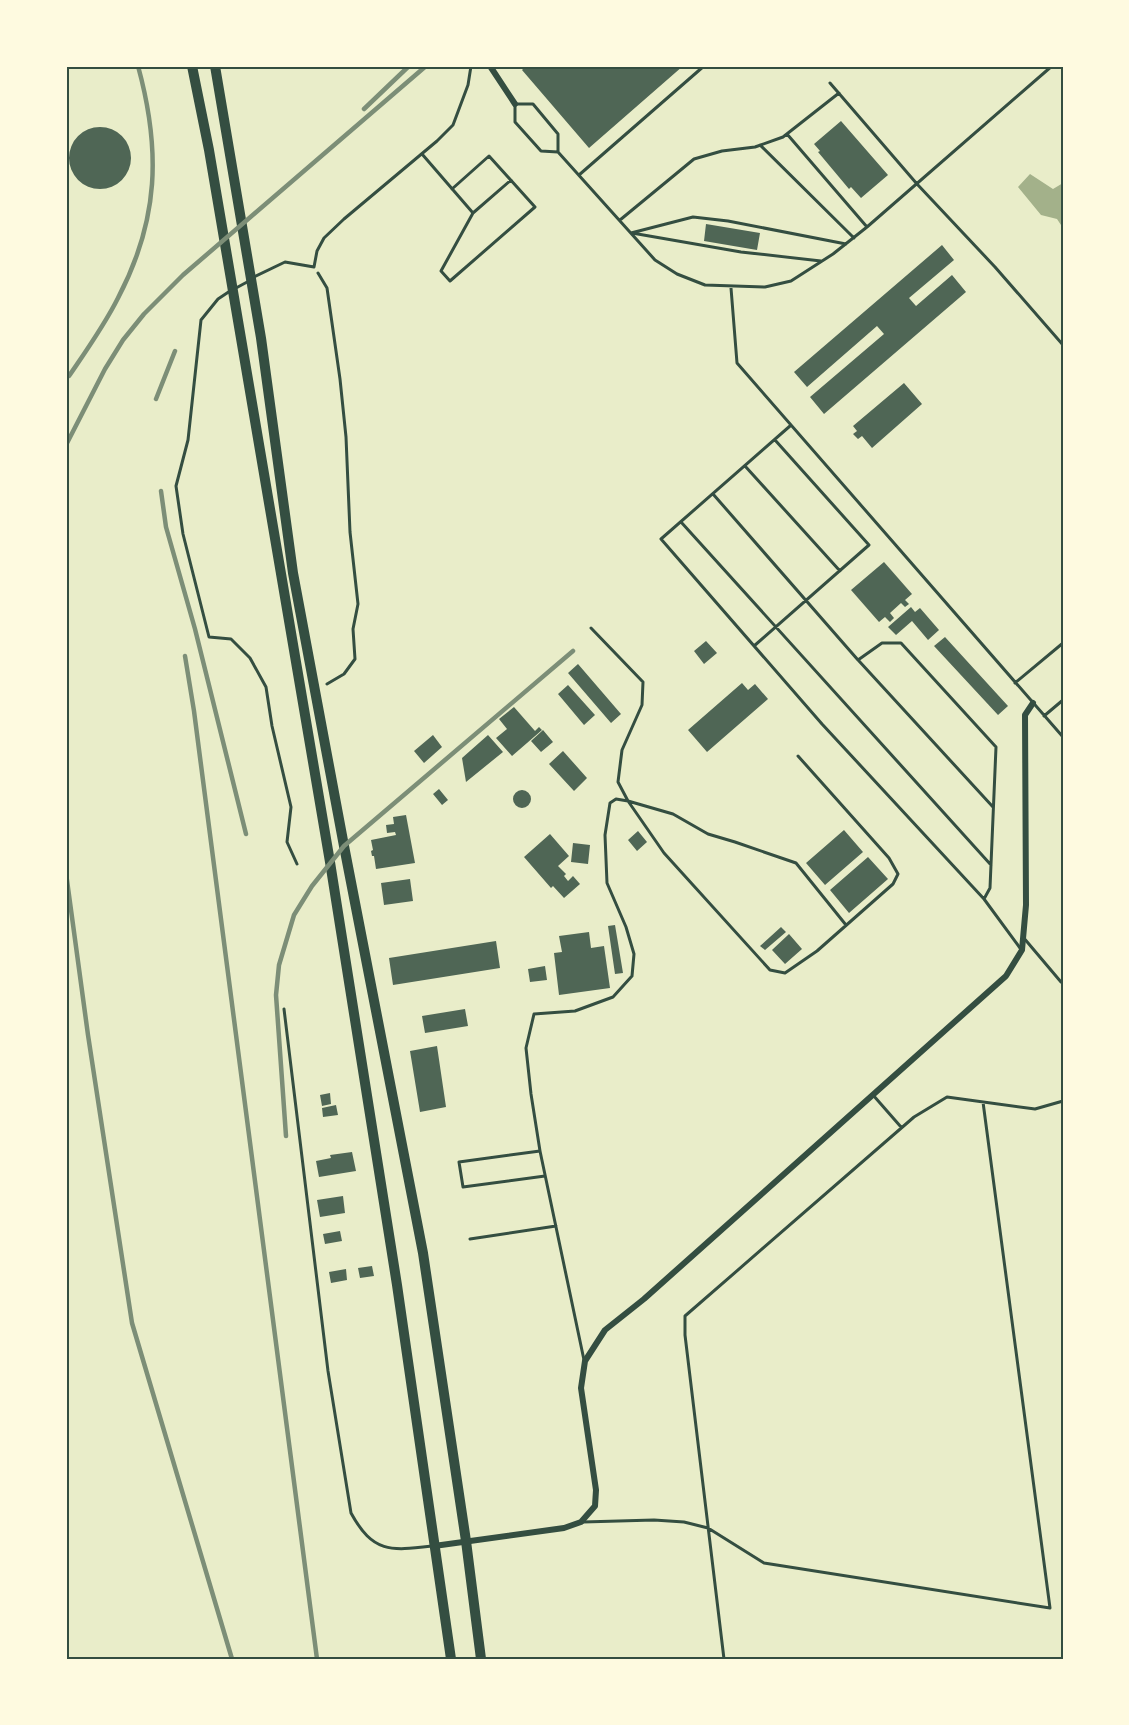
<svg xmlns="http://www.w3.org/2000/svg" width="1129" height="1725" viewBox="0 0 1129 1725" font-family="Montserrat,sans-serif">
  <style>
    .water { fill: #a3b18a }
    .building { fill: #4f6655 }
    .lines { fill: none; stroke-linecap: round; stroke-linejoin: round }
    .path { stroke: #344e41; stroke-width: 3 }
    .service { stroke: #344e41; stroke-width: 3 }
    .minor { stroke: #344e41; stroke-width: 6 }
    .primary { stroke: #344e41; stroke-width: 10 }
    .rail { stroke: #7c8e77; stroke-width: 4.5 }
    .neatline { fill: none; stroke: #344e41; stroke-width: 2 }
  </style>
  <rect width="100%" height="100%" fill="#e9edc9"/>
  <path class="water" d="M1030,174L1053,189L1063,183V228L1057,219L1041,215L1018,187Z"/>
  <path class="building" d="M526,66H683L589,148L522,70Z
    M841,121L888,175L861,198L851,187L849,189L818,152L820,151L814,144Z
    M69 158a31 31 0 1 1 62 0a31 31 0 1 1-62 0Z
    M706,224L760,233L757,250L704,241Z
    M942,245L954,260L909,298L916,306L952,275L966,292L824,414L810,397L884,334L877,326L807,387L794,372Z
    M904,383L922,404L872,448L862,436L858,439L853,434L857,431L853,426Z
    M884,562L912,594L905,600L909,604L905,607L901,603L890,613L894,618L890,622L885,617L879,622L851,590Z
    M911,607L915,612L920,608L939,630L928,640L912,621L896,635L888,627Z
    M945,637L1008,706L998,715L934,646Z
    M706,641L717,653L704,664L694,651Z
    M578,664L621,714L611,723L568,673Z
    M742,683L748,690L755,684L768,699L707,752L688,730Z
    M568,685L595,715L584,725L558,694Z
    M514,707L535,731L539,727L542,730L512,756L496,738L507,729L499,719Z
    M543,730L553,742L541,752L531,741Z
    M433,735L442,747L424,763L414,751Z
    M488,735L503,752L466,782L462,758Z
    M563,751L587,778L574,791L549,764Z
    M439,789L448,800L442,805L433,794Z
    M513 799a9 9 0 1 1 18 0a9 9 0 1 1-18 0Z
    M406,815L415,863L376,869L374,856H372L371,851L373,850L371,840L396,835L395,832L387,833L386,825L394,824L393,817Z
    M844,830L863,852L825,885L806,863Z
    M638,831L647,842L637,851L628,840Z
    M550,834L569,856L558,866L566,874L564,876L568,881L573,876L580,884L564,898L553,886L551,888L524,857Z
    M573,843L590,845L588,864L571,862Z
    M868,857L888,879L849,913L830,890Z
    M410,879L413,901L384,905L381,883Z
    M615,925L623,973L615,974L608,926Z
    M781,927L786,932L765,950L760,946Z
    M589,932L591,948L604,946L610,988L559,995L554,953L562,952L559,936Z
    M789,934L802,949L785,964L772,950Z
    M496,941L500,968L393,985L389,958Z
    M545,966L547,980L530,982L528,969Z
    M465,1009L468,1026L425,1033L422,1016Z
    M437,1046L446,1107L420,1112L410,1051Z
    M330,1093L331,1104L322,1106L320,1095Z
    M336,1105L338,1115L323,1117L322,1108Z
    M352,1152L356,1171L319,1177L316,1161L331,1158L330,1155Z
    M343,1196L345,1213L320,1217L317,1200Z
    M340,1231L342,1241L325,1244L323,1234Z
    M372,1266L374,1276L360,1278L358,1268Z
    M346,1269L347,1280L331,1283L329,1272Z"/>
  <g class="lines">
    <path class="path" d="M318,273L327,288L340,379L346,437L350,532L358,604L353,629L355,659L344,674L327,684"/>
    <path class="service" d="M830,83L917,184L995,267L1063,345
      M787,134L867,227
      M760,145L854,238
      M558,152L541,151L515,122V104H533L558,134V152L655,260L677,274L705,285L765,287L791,281L833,254L867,227L1052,66
      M422,154L473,213L441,271L450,281L535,207L489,156L452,189
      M579,175L704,66
      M473,213L511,180
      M620,220L694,159L722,151L755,147L783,137L839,93
      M631,233L693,217L728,221L846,244
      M632,233L741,252L821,261
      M254,277L285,262L314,267L317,251L324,238L344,219L437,141L453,125L468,85L471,66
      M236,288L249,281
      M731,288L737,363L1063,737
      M230,291L218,299L201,320L188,440L176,486L183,534L209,637L231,639L250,658L266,687L272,726L291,807L287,842L297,864
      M745,466L840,571
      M713,494L858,660L882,643H901L996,747L990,888L984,899L822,724L661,539L790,426
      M681,522L991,865
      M591,628L643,682L642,705L622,750L618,782L628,801L673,814L708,834L735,842L796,863L846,925
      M754,646L869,545L775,440
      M859,661L993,807
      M1015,683L1063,643
      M1044,716L1063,700
      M984,899L1020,948
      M1023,937L1061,982L1063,980
      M284,1009L328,1371L351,1513C373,1553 390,1551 432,1546
      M873,1095L901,1127
      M540,1151L531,1094L526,1048L534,1014L575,1011L613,997L632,976L634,954L626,927L607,883L605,835L610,803L616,799L628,801L664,853L770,970L785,973L817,951L893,884L898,874L889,858L798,756
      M545,1176L463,1187L459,1162L540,1151C555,1220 569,1290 584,1360
      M470,1239L556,1226
      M583,1522L654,1520L684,1522L708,1528L764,1563L1050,1608L983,1102
      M724,1659L685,1335V1316L914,1117L947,1097L1035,1109L1063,1101"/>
    <path class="minor" d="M490,66L515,104
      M434,1546L564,1528L581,1522L595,1506L596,1490L581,1388L585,1361L605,1330L644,1299L1006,976L1022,950L1026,905L1025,715L1033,703"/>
    <path class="primary" d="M192,66L209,150L330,862L397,1285L451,1659
      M215,66L261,338L293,573L344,846L423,1253L466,1541L481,1659"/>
    <path class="rail" d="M364,109L409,66
      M69,376C86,351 104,326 118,298C159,220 161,150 138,66
      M156,399L175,351
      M66,445L105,369L123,340L144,314L183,275L426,66
      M161,491L166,527L195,629L246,834
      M185,656L194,711L317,1659
      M66,873L88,1035L132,1323L232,1659
      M286,1136L276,995L279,965L294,915L312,886L344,846L573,651"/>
  </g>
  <rect width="1129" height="1725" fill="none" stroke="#fefae0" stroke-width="135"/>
  <rect x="68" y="68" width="994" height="1590" class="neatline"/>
</svg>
